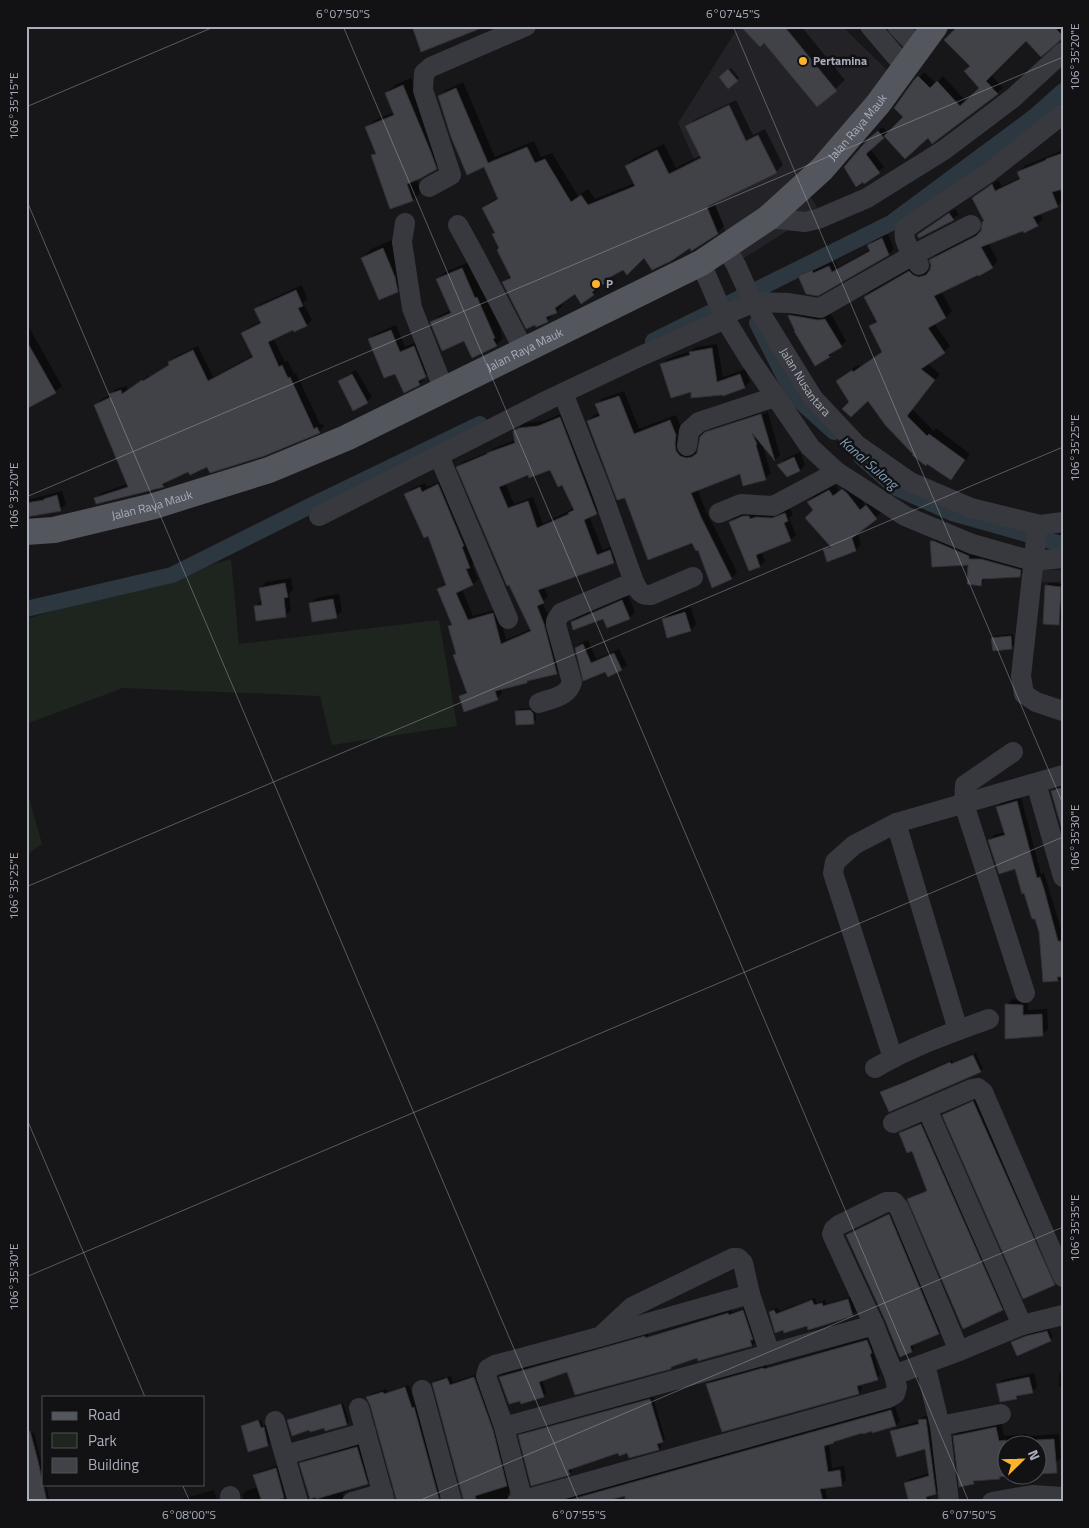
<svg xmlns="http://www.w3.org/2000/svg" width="1089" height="1528" viewBox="0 0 1089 1528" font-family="'Titillium Web',sans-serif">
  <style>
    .built { fill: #232327 }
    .green { fill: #1d251e }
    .shadow { fill: #0007; fill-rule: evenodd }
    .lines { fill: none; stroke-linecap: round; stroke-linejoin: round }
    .canal { stroke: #2c373f; stroke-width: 16 }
    .building { fill: #414247; stroke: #313136; fill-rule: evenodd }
    .minor { stroke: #38393f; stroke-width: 20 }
    .major { stroke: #54565e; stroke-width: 26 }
    .ticks { fill: none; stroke: #a9aeba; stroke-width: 1; stroke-opacity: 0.45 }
    .poi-dot { fill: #fdb32c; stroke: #121215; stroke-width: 2 }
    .labels { text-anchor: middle; stroke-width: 5; stroke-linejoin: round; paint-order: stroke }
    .poi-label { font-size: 12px; font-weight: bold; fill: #a9aeba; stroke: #121215; text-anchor: start }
    .street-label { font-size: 12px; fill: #a9aeba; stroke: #121215 }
    .water-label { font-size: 14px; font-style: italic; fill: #7e9db7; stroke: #121215 }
    .neatline { fill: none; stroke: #a9aeba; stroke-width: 2 }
    .ticks-label { font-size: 12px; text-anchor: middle; fill: #a9aeba }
  </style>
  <rect width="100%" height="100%" fill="#17171a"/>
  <path class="built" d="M739,26H842L887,70L917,26H941L809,194L819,211L739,261L678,123Z
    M1042,570H1063V582H1042Z"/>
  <path class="green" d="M231,559L239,644L439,620L457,726L332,745L320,696L123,688L26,724V619Z
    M26,787L42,844L26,855Z"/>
  <path class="shadow" d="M750,26H801L845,80L817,105Z
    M960,26H1063V36L1026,39L991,75L1003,88L937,139L928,137L885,135L870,149L884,167L865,182L845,167L874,134L883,127L888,133L905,117L895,108L924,72L936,83L943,76L966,101L980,88Z
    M731,68L739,78L728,87L723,75Z
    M411,78L438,141L444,160L436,168L416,179L421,192L413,200L391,208L373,156L377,152L367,128L375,120L394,112L386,93L395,85Z
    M463,82L495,157L534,141L541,157L552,153L578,196L588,189L595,199L635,183L626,166L633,159L664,144L676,168L701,155L687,127L694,120L736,100L753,135L765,129L783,165L776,172L714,202L724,226L717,233L690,247L644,256L611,275L599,286L600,288L593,294L575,293L562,302L563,305L547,321L504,283L511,275L500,248L493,234L496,232L483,208L490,202L499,197L485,165L439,96L446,90Z
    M1063,150V187L1059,189L1063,200L1057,206L1040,213L1043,219L1037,225L988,243L998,261L992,267L941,291L952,311L946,317L934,323L950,346L944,352L927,363L940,374L912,409L934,431L936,428L970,454L957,473L951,479L868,399L850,402L837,381L843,375L858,365L860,367L883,351L870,326L876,320L865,297L871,291L915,266L926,271L931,270L932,265L931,260L937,254L983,231L985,221L974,198L980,192L998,180L1002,186L1021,177L1019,172L1025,166Z
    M955,209L959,214L953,219L919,235L925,229Z
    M888,234L894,249L889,254L818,294L800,276L805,271L817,266L818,268L835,261L837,268L871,249L869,245L874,240Z
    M392,240L404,267L406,282L397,291L362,258L371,249Z
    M469,262L482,292L484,291L501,330L500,331L503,338L496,345L464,339L432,323L439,316L451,310L438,279L445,272Z
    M302,285L307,299L303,303L312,320L306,325L295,331L293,328L273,338L285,362L288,361L294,374L296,373L320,424L322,423L324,426L319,432L189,470L168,481L163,486L96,498L101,493L128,484L95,405L101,400L110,395L116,389L126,386L128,390L148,376L149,377L170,364L169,362L175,357L198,346L213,377L254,355L243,333L248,328L261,321L256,309L261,304Z
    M794,311L824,315L831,314L846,341L829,356L789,316Z
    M26,322L62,386L55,392L26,408Z
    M396,325L405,347L419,341L431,371L423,377L424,379L419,384L396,372L369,339L375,334Z
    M717,344L723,377L745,369L750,382L744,387L692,390L661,365L667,359L691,351L696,347Z
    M356,370L372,397L367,402L354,409L340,382L344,377Z
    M624,391L639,429L676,415L692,453L698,452L705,434L767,413V411L709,430L712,427L767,409L780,455L775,460L762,444L771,473L765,478L740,473L697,489L706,511L737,572L732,578L713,586L699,548L693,541L626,496L588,421L594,415L600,413L597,405L602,399Z
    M565,412L602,508L596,513L589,516L603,550L615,545L619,556L614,562L544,587L548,596L542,602L549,618L562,667L557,673L529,679L527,682L501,688L502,693L497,698L460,696L467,690L454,655L457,653L449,626L453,623L438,589L447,582L428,534L406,494L411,489L425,483L427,487L443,480L475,562L472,565L478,579L473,584L462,589L473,616L498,609L506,640L531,629L458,467L463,462L491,451L494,448L515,440V431L520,426L525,423L544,421ZM550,468L562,483L574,508L543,524L533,497L514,504L505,483L528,474Z
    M800,452L805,465L800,470L779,465L785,459Z
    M835,485L839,491L848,485L852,487L865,505L872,500L882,512L857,532L861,544L856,550L828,560L824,550L830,544L815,510L808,502L814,496Z
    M62,491L66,504L60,509L26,516V494L27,500Z
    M790,509L793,515L789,518L796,535L790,540L761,551L765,561L760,566L730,522L735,517L749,511L779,513Z
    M937,537L1025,565L1024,571L1019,576L986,578L981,584L970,564L932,542Z
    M291,578L293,590L289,594L291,610L285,615L256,606L261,601L260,588L266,582Z
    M1049,583L1063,584L1061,621L1059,624L1046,586Z
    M339,594L342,611L336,616L310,604L316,598Z
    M628,595L635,612L629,618H604L572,622L578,616Z
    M691,607L696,624L691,630L663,620L669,614Z
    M1013,634L1014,645L1011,648L993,639L995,636Z
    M588,640L596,659L619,649L627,665L622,669L606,670L584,679L576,648L581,643Z
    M532,708L535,710L536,720L533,722L516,711L519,709Z
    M1063,785V829L1052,791L1057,786Z
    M1021,797L1041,874L1044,873L1061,929H1063V979L1044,981L1040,932L1016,867L989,840L994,835L1005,832L997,807L1002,802Z
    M1012,999L1028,1000V1010L1047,1009L1048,1029L1043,1034L1007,1005Z
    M976,1053L983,1069L980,1071L882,1092L884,1090L952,1060L953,1062Z
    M976,1100L1056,1281L1054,1284L944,1115L947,1112Z
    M923,1122L1005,1306L1002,1309L909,1199L911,1197L928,1190L912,1150L901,1134L903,1131Z
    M891,1212L941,1330L938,1333L912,1344L914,1348L912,1351L886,1320L847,1235L850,1233Z
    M851,1297L856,1311L852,1315L808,1324L770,1312L773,1309L778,1308L779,1311L815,1298L817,1303L825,1300L826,1304Z
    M746,1308L755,1336L753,1337L755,1342L752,1345L698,1357L673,1365L671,1367L568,1371L542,1379L546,1393L543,1396L500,1377L503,1374L648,1334V1336L731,1310L732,1312Z
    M1049,1329L1053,1337L1050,1340L1013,1343L1015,1340L1029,1334Z
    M870,1337L875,1349L873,1351L880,1375L877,1378L860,1385L862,1389L859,1393L708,1384L711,1381L766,1365L767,1367Z
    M1063,1352V1387H1059V1374L1061,1372L1062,1353Z
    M1034,1373L1037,1387L1032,1392L1020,1394L1016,1398L997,1385L1002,1380Z
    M478,1374L495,1427L511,1489L508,1494L509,1502H465L433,1384L436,1380L451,1376L453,1382Z
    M409,1385L415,1406L418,1405L442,1495L438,1498L368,1397L371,1394L386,1389L387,1392Z
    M653,1397L665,1439L660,1442L661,1446L659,1449L629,1457L628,1451H619L571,1468L572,1471L569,1474L520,1436L522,1433Z
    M26,1403L29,1412L26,1415Z
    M343,1403L349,1421L347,1424L325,1426L288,1420L291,1418Z
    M895,1406L900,1421L896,1425L863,1431L829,1443L832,1468L844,1466L846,1480L842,1485L825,1487L828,1502H807L664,1485L618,1498L619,1502H553Z
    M930,1415L940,1489L935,1493L930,1495L931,1498L927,1502H910L905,1483L910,1479L930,1473L926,1448L892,1432L896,1428L919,1421L924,1416Z
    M261,1420L263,1426L267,1425L270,1442L268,1445L249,1451L242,1426Z
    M1001,1422L1004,1436L1027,1434V1436L1059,1434L1061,1458L1055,1463L1036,1446H1006V1475H1002L999,1478L976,1480L973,1483L954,1436L960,1431Z
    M34,1432L44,1473V1484H46L50,1502H29L26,1435Z
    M360,1444L370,1480L367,1483L345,1492L343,1494V1502H324L322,1496L310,1498L301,1464L304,1461Z
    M279,1465L289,1502H243V1494L246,1491L258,1487L255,1475L258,1472Z
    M214,1490L217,1500L222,1499L223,1502H172Z"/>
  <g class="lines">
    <path class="canal" d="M757,323L794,396L834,432
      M653,341L891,223L1035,116L1063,91
      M861,457L896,488L952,513L1058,543H1063
      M26,609L172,575L304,509L480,424"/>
  </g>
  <path class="building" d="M412,26H484V27L421,52Z
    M740,26H784L837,91L817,107L764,43L760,47Z
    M958,26H1053L1063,36V38L1041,57L1026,41L986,81L998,94L937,140L932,144L928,138L905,159L884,136L903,117L894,108L914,80L918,76L930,88L937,81L960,106L979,88L964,71L970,66L944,40Z
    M728,69L738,81L728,89L719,77Z
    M403,85L430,150L437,169L421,178L407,184L413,201L390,209L371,155L376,154L365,127L394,115L385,93Z
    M456,88L488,163L527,147L535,163L545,159L571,202L581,195L588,205L635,186L625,166L657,150L669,174L701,158L685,126L729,105L746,141L758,135L777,173L707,207L718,234L699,246L691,251L690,248L671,261L652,270L644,258L627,275L623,270L603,281L605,283L592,292L594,295L581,304L575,294L555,308L557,313L546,317L548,322L536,327L535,325L526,329L502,282L511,278L497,250L499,248L492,234L495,233L482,208L498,199L484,167L467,175L451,137L438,96Z
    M878,131L884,138L866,154L880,173L864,184L863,182L856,187L844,167L868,139Z
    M1063,153V189L1052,192L1058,207L1033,217L1038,226L1024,233L1023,231L981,247L993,268L979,276L978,275L934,296L946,318L928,328L945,353L921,369L935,380L907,416L927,436L929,434L965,460L951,480L927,464L926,466L912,455L913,454L886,426L868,401L851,417L842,409L849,402L836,381L852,370L853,372L882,352L869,326L877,322L864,297L909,271L913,275L919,277L926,275L930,270L931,265L929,260L976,236L981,231L982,222L984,221L972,198L992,184L995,191L1020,179L1017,172L1046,160V159Z
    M949,213L954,220L919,238L917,235Z
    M882,238L889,255L818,296L806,294L798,276L812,270L813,273L829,266L832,272L870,251L867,245Z
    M383,248L395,277L398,292L379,300L361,258Z
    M462,268L475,298L477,297L495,338L493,339L497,346L472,358L464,341L442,351L430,322L451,313L436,279Z
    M296,290L303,306L298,308L307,326L294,332L293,330L268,342L279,367L282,365L288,378L290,377L314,429L317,427L320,433L264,456L210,473L207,467L190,475L188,472L162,484L164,487L96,504L94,498L128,487L94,405L111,397L109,394L121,390L122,394L142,380L143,381L169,365L168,362L193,350L208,381L253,357L241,333L261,323L254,309Z
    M789,315L818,320L825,319L842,347L828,355L830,357L815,366L794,331H795L788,316Z
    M391,330L400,352L414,346L426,377L418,381L420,385L404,393L395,374L384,378L368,339Z
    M26,340L56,393L26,409Z
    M712,348L717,382L740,374L745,388L723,396L722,395L691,398V392L671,398L660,364L690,355L689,352Z
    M352,374L368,403L353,411L338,381Z
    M619,396L634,434L670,420L676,435L675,444L676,451L680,456L686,458L692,457L697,453L700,437L705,432L761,414L775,461L752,433L757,444L756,445L766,480L743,486L740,474L691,493L701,517L732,579L712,588L698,550L696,551L692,543L648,560L625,498L617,500L587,421L600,416L595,404Z
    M560,417L597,514L584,520L597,555L610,550L614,563L538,590L544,603L537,606L544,624L557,674L527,681V683L495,691L498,700L464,712L459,696L467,693L453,655L456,654L448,626L452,625L437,589L446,585L428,536L424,538L404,494L420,487L422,492L438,484L464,546L462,547L470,568L466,569L473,585L456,593L468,620L493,613L501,644L531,631L509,585L507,586L456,467L487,454V453L515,443L513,431L519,428L538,426ZM550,470L558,487L562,485L574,510L568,513L569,514L537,528L528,501L508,508L499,487L528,475L529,478Z
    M794,457L800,471L787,477L777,465Z
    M842,489L847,493L860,510L866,505L877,519L852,538L856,551L827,562L823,549L831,547L805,518L813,510L807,502L829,490L833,496Z
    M57,495L61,511L26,517V503L44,500V499Z
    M785,513L788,521L784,523L791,541L756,555L760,567L749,571L729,522L743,516H749L750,519L756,517L772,518Z
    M930,541H934L969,556V559H981L1021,570L1020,577L982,579L981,586L967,584L968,565L932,567Z
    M285,583L288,597L284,598L286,617L256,621L254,606L262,605L259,588Z
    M1045,585L1061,587L1059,625L1043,624Z
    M333,599L337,618L312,622L309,603Z
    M622,600L630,619L607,628L603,619L573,630L571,622Z
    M685,612L691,631L667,638L662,619Z
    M1011,636L1012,649L993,651L991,638Z
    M583,644L591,663L614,653L622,670L608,677L605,672L583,681L575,648Z
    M530,710L533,713L534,724L516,725L515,711Z
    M1063,787V833L1051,791Z
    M1017,801L1037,878L1040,877L1044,889L1058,941H1063V977H1057L1058,981L1043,982L1039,932L1035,919H1032L1024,893L1022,894L1015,869L999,874L988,840L1005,835L996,807Z
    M1005,1004L1023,1005V1015L1042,1014L1043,1036L1005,1039Z
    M973,1055L981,1072L889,1112L880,1092L905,1082L950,1062L951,1064Z
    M973,1101L1055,1285L1023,1299L942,1115Z
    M921,1124L1003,1310L963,1329L907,1199L927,1191L912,1151L907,1153L899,1133Z
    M889,1214L939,1334L910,1346L912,1352L900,1357L885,1320L846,1235Z
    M848,1299L853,1316L808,1330L807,1326L784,1333L783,1330L775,1333L769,1312L774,1310L776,1314L812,1300L814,1305L822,1303L823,1306Z
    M743,1310L753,1340H750L752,1346L698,1361L697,1358L671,1367V1369L575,1395L567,1372L539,1382L544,1397L521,1404L520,1401L509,1404L499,1377L645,1336V1338L728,1313L729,1315Z
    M1047,1331L1051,1341L1017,1356L1011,1342L1026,1336Z
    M867,1340L872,1353L870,1354L878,1380L857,1386L859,1394L722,1432L706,1384L763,1368L764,1369Z
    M474,1377L493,1430L507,1486L475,1496L476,1499L464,1502L432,1383L447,1378L450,1385Z
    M1029,1377L1033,1393L1016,1396L1017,1399L1000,1402L996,1384Z
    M405,1387L412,1408L414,1407L439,1499L431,1502H397L370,1405L366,1397L383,1392L384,1394Z
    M650,1399L663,1442L657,1444L659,1450L629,1458L627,1453L619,1456L618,1453L568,1470L570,1475L531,1486L518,1435Z
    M341,1404L347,1425L325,1431L324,1428L310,1432L309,1430L292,1436L287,1420Z
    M891,1410L896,1426L872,1433V1431L863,1434L862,1433L833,1442L834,1443L824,1446L828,1472L840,1470L842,1486L820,1489L823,1502H625V1496L602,1502H562Z
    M926,1419L936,1494L926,1497L927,1502H909L904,1483L929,1476L925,1449L897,1457L890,1431L919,1424L918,1420Z
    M258,1420L261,1428L264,1427L268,1446L248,1452L241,1426Z
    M996,1427L999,1441L1006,1440V1476L999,1477L1000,1479L973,1481L974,1484L959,1487L953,1436Z
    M30,1431L38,1461L47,1502H26V1432Z
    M1054,1439L1057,1473L1036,1474V1440Z
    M357,1447L368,1484L316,1499V1497L310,1499L299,1463Z
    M276,1468L284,1498L272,1502H262L253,1475Z"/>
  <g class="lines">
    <g class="minor">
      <path d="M870,26L905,67"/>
      <path d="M897,26L919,49"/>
      <path d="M429,187L451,175L423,90L424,73L431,67L526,26"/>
      <path d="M768,218L805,222L818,219L867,198L944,150L1013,98L1063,52"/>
      <path d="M405,223L402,242L412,308L444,390"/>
      <path d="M458,225L475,256L524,350"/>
      <path id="s1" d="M726,248L736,265L750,296L813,398L857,445L910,482L971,508L1040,525"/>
      <path d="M701,263L725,319L749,358L810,447L837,472L905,516L972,544L1033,561L1063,558"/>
      <path d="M919,265C913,255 900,239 906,228L988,173L1063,114"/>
      <path d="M687,446L689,431L699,422L775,397"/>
      <path d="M439,456L508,619"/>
      <path d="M719,513L741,504L773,506L837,472"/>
      <path d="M319,516L548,400L641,356L725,319L731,312L755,302L789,303L820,308L913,255L971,225"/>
      <path d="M1063,522L1040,525L1037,531L1021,676L1024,694L1036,702L1063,711"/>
      <path d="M634,582C638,590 641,596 651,595L693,577"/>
      <path d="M539,703C552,698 568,697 572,682L556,625V621L561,613L634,582L601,490L563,393"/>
      <path d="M1013,752L965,785L964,804L1025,993"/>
      <path d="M1036,783L1063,877"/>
      <path d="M896,823L958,1030"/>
      <path d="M893,1058L833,873L835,862L854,845L896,823L1063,775"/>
      <path d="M875,1068C911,1047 950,1033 989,1019"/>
      <path d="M927,1109L1022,1325"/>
      <path d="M893,1123L972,1089L978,1088L983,1092L1063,1277"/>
      <path d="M603,1334L632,1307L733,1258H738L743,1263L750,1294L770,1354"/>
      <path d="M925,1364L940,1426L949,1502"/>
      <path d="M894,1375L959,1351L1022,1325L1063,1315"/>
      <path d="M422,1390L452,1502"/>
      <path d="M359,1408L385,1502"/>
      <path d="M275,1421L298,1502"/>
      <path d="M940,1426L1001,1414"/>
      <path d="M504,1427L874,1325"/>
      <path d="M285,1455L366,1432"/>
      <path d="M230,1496L231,1502"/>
      <path d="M352,1502L383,1493"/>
      <path d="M517,1502L888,1398L895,1394L897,1387L894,1375L874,1325L832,1234L834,1229L839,1225L886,1202H894L899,1208L959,1351"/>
      <path d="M523,1502L504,1427L486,1376L488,1369L495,1365L599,1337L750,1294"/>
      <path d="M992,1502L1032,1495L1063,1497"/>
    </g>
    <path class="major" id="s2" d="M26,532L54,530L154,506L269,470L346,438L701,263L768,218L822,169L878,104L935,26"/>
  </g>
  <path class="ticks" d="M343,26L969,1502M733,26L1063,804M26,107L216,26M26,199L579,1502M26,497L1063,57M26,887L1063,447M26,1117L145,1397M26,1277L1063,837M182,1484L190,1502M416,1502L1063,1227"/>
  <g class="poi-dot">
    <circle cx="803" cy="61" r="5"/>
    <circle cx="596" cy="284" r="5"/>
  </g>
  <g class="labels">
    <g class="poi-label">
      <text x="813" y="65">Pertamina</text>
      <text x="606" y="288">P</text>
    </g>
    <g class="street-label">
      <text dy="4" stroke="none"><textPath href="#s2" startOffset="939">Jalan Raya Mauk</textPath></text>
      <text dy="4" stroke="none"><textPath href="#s2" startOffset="534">Jalan Raya Mauk</textPath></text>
      <text dy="4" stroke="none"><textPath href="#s1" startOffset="156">Jalan Nusantara</textPath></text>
      <text dy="4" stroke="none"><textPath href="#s2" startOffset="129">Jalan Raya Mauk</textPath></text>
    </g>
    <g class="water-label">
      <text transform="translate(869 463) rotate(41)" y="5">Kanal Sulang</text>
    </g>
  </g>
  <rect width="1089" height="1528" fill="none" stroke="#121215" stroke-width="55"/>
  <rect x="42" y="1396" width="162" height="90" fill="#121215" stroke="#4e5057"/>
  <rect x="52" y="1412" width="25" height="8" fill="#54565e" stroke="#4e5057"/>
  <text x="88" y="1420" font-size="15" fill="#a9aeba">Road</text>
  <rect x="52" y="1433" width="25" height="15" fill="#1d251e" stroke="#4e5057"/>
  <text x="88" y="1446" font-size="15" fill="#a9aeba">Park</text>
  <rect x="52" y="1458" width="25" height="15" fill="#414247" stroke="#4e5057"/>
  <text x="88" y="1470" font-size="15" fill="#a9aeba">Building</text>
  <g transform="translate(1022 1460) rotate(67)"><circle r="24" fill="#121215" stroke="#4e5057"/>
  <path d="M0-4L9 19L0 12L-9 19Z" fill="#fdb32c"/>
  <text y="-8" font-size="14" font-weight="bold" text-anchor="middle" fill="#a9aeba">N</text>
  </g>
  <rect x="28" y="28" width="1034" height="1472" class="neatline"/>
  <g class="ticks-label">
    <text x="343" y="18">6°07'50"S</text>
    <text x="733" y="18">6°07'45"S</text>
    <text transform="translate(1075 57) rotate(-90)" y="4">106°35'20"E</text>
    <text transform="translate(14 106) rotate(-90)" y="4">106°35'15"E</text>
    <text transform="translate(1075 448) rotate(-90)" y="4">106°35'25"E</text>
    <text transform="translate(14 496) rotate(-90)" y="4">106°35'20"E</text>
    <text transform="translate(1075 838) rotate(-90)" y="4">106°35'30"E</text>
    <text transform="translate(14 886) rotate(-90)" y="4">106°35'25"E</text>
    <text transform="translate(1075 1228) rotate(-90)" y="4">106°35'35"E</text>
    <text transform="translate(14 1277) rotate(-90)" y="4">106°35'30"E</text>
    <text x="189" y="1519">6°08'00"S</text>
    <text x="579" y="1519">6°07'55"S</text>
    <text x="969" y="1519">6°07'50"S</text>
  </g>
</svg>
